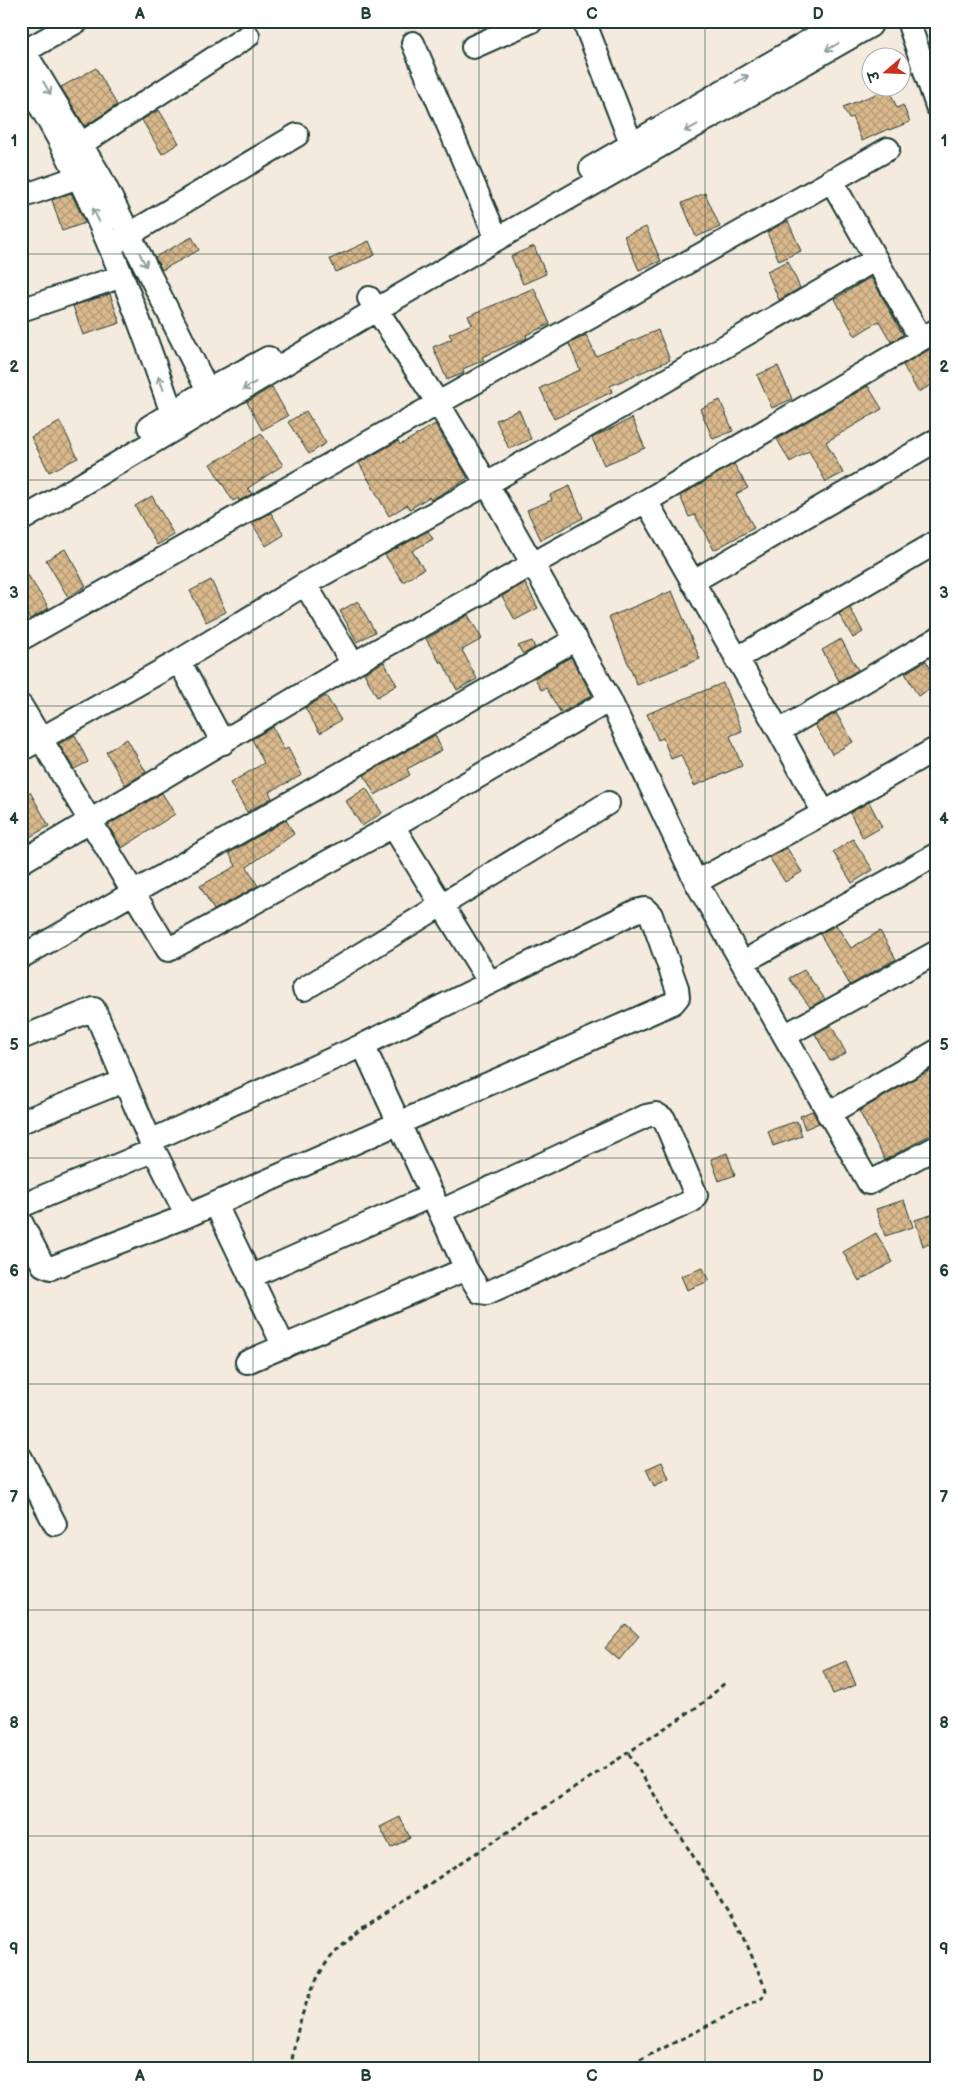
<svg xmlns="http://www.w3.org/2000/svg" width="958" height="2089" viewBox="0 0 958 2089" font-family="'Balsamiq Sans','Playpen Sans Deva',sans-serif">
  <style>
    .building { fill: url(#building-cross-hatch); stroke: #1f3d34 }
    .lines { fill: none; stroke-linecap: round; stroke-linejoin: round }
    .minor-casing { stroke: #1f3d34; stroke-width: 26 }
    .path { stroke: #1f3d34; stroke-width: 3; stroke-dasharray: 5 4; stroke-linecap: butt }
    .minor { stroke: #fff; stroke-width: 22 }
    .oneway { stroke: #8f9e9a }
    .grid { fill: none; stroke: #1f3d34; stroke-width: 1; stroke-opacity: 0.55 }
    .neatline { fill: none; stroke: #1f3d34; stroke-width: 2 }
    .grid-label { font-size: 16px; text-anchor: middle; font-weight: bold; fill: #1f3d34 }
  </style>
  <defs>
    <pattern id="building-cross-hatch" width="8" height="8" patternUnits="userSpaceOnUse" patternTransform="scale(1.25)"><rect width="8" height="8" fill="#dbb98d"/><path d="M0 0l8 8M0 8l8-8" fill="none" stroke="#b19874"/></pattern>
  </defs>
  <rect width="100%" height="100%" fill="#f4eadd"/>
  <filter id="ink" filterUnits="userSpaceOnUse"><feTurbulence type="fractalNoise" baseFrequency=".02" numOctaves="2"/><feDisplacementMap in="SourceGraphic" scale="10" xChannelSelector="R" yChannelSelector="G"/><feConvolveMatrix kernelMatrix="1 2 1 2 8 2 1 2 1" color-interpolation-filters="sRGB"/></filter>
  <g filter="url(#ink)">
    <path class="building" d="M96,68L117,105L85,126L61,87Z
      M889,89L897,108L903,105L910,122L889,130L888,129L862,141L852,117L849,119L843,107Z
      M159,110L179,143L162,154L142,120Z
      M71,193L85,223L62,231L52,200Z
      M705,193L720,227L696,237L682,203Z
      M788,221L801,251L779,261L767,232Z
      M646,227L661,261L639,270L624,236Z
      M192,237L199,250L162,270L155,257Z
      M369,241L375,255L336,272L330,259Z
      M534,246L546,274L523,284L511,256Z
      M788,261L800,288L779,300L767,271Z
      M871,277L903,335L891,342L879,321L855,336L835,299Z
      M534,288L550,324L526,335L527,338L482,357L484,360L463,369L464,373L447,380L433,347L452,339L449,334L472,324L468,316Z
      M110,294L120,323L83,335L73,306Z
      M658,330L670,360L610,386L612,392L554,419L540,388L580,370L569,344L586,335L596,356Z
      M937,345V382L918,392L903,365Z
      M778,366L792,399L772,408L757,375Z
      M868,386L882,409L826,442L843,473L826,482L809,451L790,462L777,439Z
      M272,387L288,416L262,430L247,402Z
      M720,400L733,431L713,439L700,409Z
      M519,410L531,439L509,449L496,420Z
      M306,411L326,443L309,454L288,422Z
      M632,418L645,448L604,465L592,438Z
      M60,422L78,458L49,472L31,437Z
      M435,424L468,478L431,500L429,497L410,509L407,505L389,516L359,463L398,441L400,445Z
      M261,433L283,465L248,488L252,494L239,501L238,498L233,501L210,464L228,455Z
      M734,464L748,488L736,494L754,528L714,550L695,515L689,517L680,496Z
      M570,486L583,518L541,540L527,510L552,500L550,495Z
      M152,496L174,535L157,545L135,506Z
      M271,513L284,535L266,546L252,523Z
      M428,531L433,539L412,551L424,569L403,582L385,555Z
      M65,549L86,586L68,597L46,560Z
      M21,564L49,608L30,619L21,605Z
      M211,580L226,612L206,622L190,591Z
      M525,583L538,608L515,620L502,596Z
      M672,591L700,659L637,685L609,617Z
      M358,601L375,632L357,642L340,611Z
      M850,608L863,632L853,638L839,614Z
      M468,615L482,639L462,650L477,679L457,690L442,661L440,663L426,639Z
      M841,639L858,670L839,681L822,650Z
      M532,641L535,648L523,654L518,646Z
      M571,657L592,695L561,713L546,688L541,690L535,678Z
      M926,661L937,680V685L918,696L905,673Z
      M384,662L397,685L377,697L364,673Z
      M723,683L742,731L730,736L742,766L694,786L681,755L671,759L663,738L658,740L647,714Z
      M326,696L341,720L320,733L305,708Z
      M836,713L853,742L832,754L815,725Z
      M273,727L284,750L288,748L302,775L269,792L272,798L247,812L230,783L264,763L252,739Z
      M75,735L88,762L74,769L59,744Z
      M435,735L442,750L407,769L410,775L375,795L364,775Z
      M127,739L146,772L125,785L106,752Z
      M366,788L382,813L362,826L346,801Z
      M30,792L49,826L21,842V797Z
      M162,793L175,814L122,848L108,825Z
      M869,802L882,827L863,838L850,813Z
      M286,820L294,834L247,867L258,886L214,910L200,886L236,866L229,853Z
      M853,839L873,870L852,883L833,852Z
      M787,848L802,872L785,882L769,857Z
      M836,925L851,948L880,931L896,959L850,985L820,934Z
      M804,970L825,999L810,1007L789,978Z
      M831,1025L846,1053L830,1061L815,1034Z
      M937,1066V1131L885,1160L859,1111Z
      M812,1111L819,1123L805,1129L800,1116Z
      M797,1121L802,1136L773,1146L768,1131Z
      M727,1153L735,1175L719,1181L711,1159Z
      M904,1200L913,1227L885,1236L876,1209Z
      M937,1213V1242L923,1246L915,1220Z
      M876,1233L893,1262L859,1281L843,1252Z
      M703,1268L709,1281L687,1290L681,1276Z
      M662,1462L669,1479L654,1486L646,1469Z
      M626,1624L639,1636L619,1660L605,1648Z
      M846,1661L856,1685L833,1694L823,1671Z
      M400,1817L410,1838L391,1848L380,1827Z"/>
    <g class="lines">
      <g class="minor-casing">
        <path id="minor" d="M584,21L631,143
          M908,21L937,106
          M413,43L497,239
          M21,46L100,176L214,403
          M473,47L532,21
          M25,51L78,21
          M23,78C92,186 136,308 177,428
          M81,144L248,36
          M591,168L843,21
          M831,180L921,339
          M21,197L78,177
          M118,241L297,135
          M369,298L438,403L487,484L610,700L696,882L869,1183L937,1147
          M21,310L122,276
          M149,427L208,390L268,358
          M646,501L779,731L824,813
          M21,520C180,427 338,331 497,239C621,167 746,98 870,26L873,21
          M692,582L937,440
          M305,584L353,664
          M21,639L888,149
          M736,659L937,542
          M179,661L223,743
          M21,706L168,950L393,826L610,700
          M779,731L937,639
          M21,750L179,661L305,584L487,484L876,259
          M393,826L490,983
          M21,862L353,664L646,501L937,330
          M696,882L824,813L937,748
          M21,957L576,639
          M743,962L937,854
          M304,989L608,803
          M786,1035L937,952
          M21,1038L94,1009L154,1150L187,1216L673,1003L678,997L677,988L651,915L645,909L636,911L363,1045L150,1141
          M363,1045L466,1269L480,1292L487,1293L692,1201L696,1195L664,1119L656,1114L646,1116L441,1211
          M828,1114L937,1051
          M21,1122L124,1081
          M216,1205L284,1347
          M21,1206L154,1150
          M21,1222L43,1265L51,1268L187,1216
          M250,1277L433,1195
          M247,1362L466,1269
          M21,1458L55,1524"/>
      </g>
      <path class="path" d="M291,2068C295,2034 305,1998 323,1968C332,1953 348,1941 361,1929L703,1703L727,1681
        M624,2068L762,1998L766,1990L743,1935L628,1753"/>
      <use href="#minor" class="minor"/>
    </g>
    <defs><path id="oneway-shaft" d="M-6 0H5M1.5-3L5.5 0L1.5 3" fill="none" stroke-width="1.6" stroke-linecap="round" stroke-linejoin="round" transform="scale(1.25)"/></defs>
    <g class="oneway">
      <use href="#oneway-shaft" transform="translate(832 47) rotate(150)"/>
      <use href="#oneway-shaft" transform="translate(742 79) rotate(-30)"/>
      <use href="#oneway-shaft" transform="translate(47 88) rotate(59)"/>
      <use href="#oneway-shaft" transform="translate(691 128) rotate(151)"/>
      <use href="#oneway-shaft" transform="translate(96 215) rotate(-116)"/>
      <use href="#oneway-shaft" transform="translate(143 260) rotate(63)"/>
      <use href="#oneway-shaft" transform="translate(161 383) rotate(-110)"/>
      <use href="#oneway-shaft" transform="translate(249 386) rotate(149)"/>
    </g>
  </g>
  <path class="grid" d="M253,21V2068M479,21V2068M705,21V2068M21,254H937M21,480H937M21,706H937M21,932H937M21,1158H937M21,1384H937M21,1610H937M21,1836H937"/>
  <rect width="958" height="2089" fill="none" stroke="#fff" stroke-width="55"/>
  <g transform="translate(886 72) rotate(251)"><circle r="24" fill="#ffffff" stroke="#a5b1ae"/>
  <path d="M0-4L9 19L0 12L-9 19Z" fill="#c8321e"/>
  <text y="-8" font-size="14" font-weight="bold" text-anchor="middle" fill="#1f3d34">उ</text>
  </g>
  <rect x="28" y="28" width="902" height="2034" class="neatline"/>
  <g class="grid-label">
    <text x="140" y="19">A</text>
    <text x="366" y="19">B</text>
    <text x="592" y="19">C</text>
    <text x="818" y="19">D</text>
    <text x="14" y="146">1</text>
    <text x="944" y="146">1</text>
    <text x="14" y="372">2</text>
    <text x="944" y="372">2</text>
    <text x="14" y="598">3</text>
    <text x="944" y="598">3</text>
    <text x="14" y="824">4</text>
    <text x="944" y="824">4</text>
    <text x="14" y="1050">5</text>
    <text x="944" y="1050">5</text>
    <text x="14" y="1276">6</text>
    <text x="944" y="1276">6</text>
    <text x="14" y="1502">7</text>
    <text x="944" y="1502">7</text>
    <text x="14" y="1728">8</text>
    <text x="944" y="1728">8</text>
    <text x="14" y="1954">9</text>
    <text x="944" y="1954">9</text>
    <text x="140" y="2081">A</text>
    <text x="366" y="2081">B</text>
    <text x="592" y="2081">C</text>
    <text x="818" y="2081">D</text>
  </g>
</svg>
